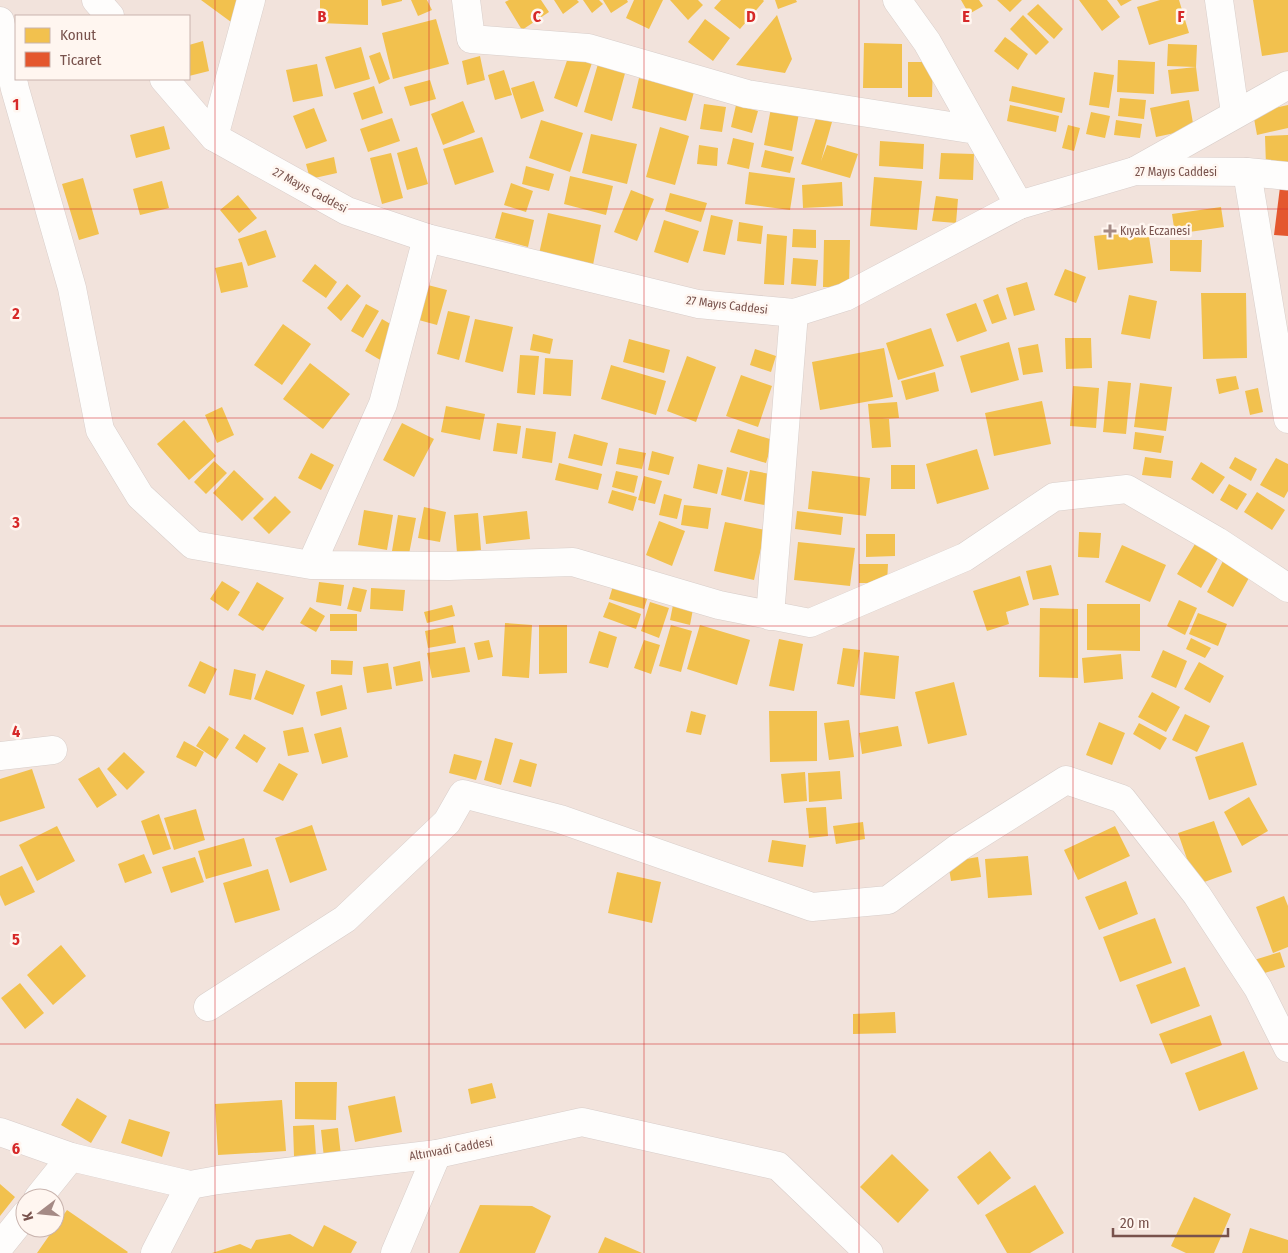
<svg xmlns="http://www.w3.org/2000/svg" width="1288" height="1253" viewBox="0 0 1288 1253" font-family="'Fira Sans Condensed',sans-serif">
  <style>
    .residential { fill: #f2e3dc; fill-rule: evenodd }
    .homes { fill: #f2c14e }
    .shops { fill: #e4572e }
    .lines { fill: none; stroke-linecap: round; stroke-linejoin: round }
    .street-casing { stroke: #d8ceca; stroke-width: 29 }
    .secondary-casing { stroke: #d8cdca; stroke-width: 29 }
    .street { stroke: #fefdfc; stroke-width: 28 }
    .secondary { stroke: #fefdfc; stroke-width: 28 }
    .grid { fill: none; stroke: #d62828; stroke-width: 1; stroke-opacity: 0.55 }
    .poi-dot { fill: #a58a85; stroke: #fff6f0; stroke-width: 2 }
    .labels { text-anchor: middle; stroke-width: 5; stroke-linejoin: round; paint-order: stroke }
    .street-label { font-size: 12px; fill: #78524c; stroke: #fff6f0 }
    .poi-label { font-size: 12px; fill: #78524c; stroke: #fff6f0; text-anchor: start }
    .grid-label { font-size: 16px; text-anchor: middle; font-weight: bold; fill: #d62828; stroke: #fff6f0; stroke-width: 5; stroke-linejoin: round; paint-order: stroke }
  </style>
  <rect width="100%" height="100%" fill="#f9f2ee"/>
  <path class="residential" d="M0,0H1288V1253H0ZM16,16H189V79H16ZM25,1198H55V1228H25Z"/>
  <path class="homes" d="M201,0H242L231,22Z
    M320,0H368V25L320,23Z
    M381,0H402V1L382,6Z
    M411,0H427L432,10L418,16Z
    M509,0H541L549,12L522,30L505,2Z
    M554,0H577L579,2L563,14Z
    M583,0H599L603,4L592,13Z
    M603,0H627L628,2L611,13Z
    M634,0H663L649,29L626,18Z
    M670,0H698L703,5L688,20Z
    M721,0H763L764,1L740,29L714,8Z
    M775,0H796L797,2L778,9Z
    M961,0H979L983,6L969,14Z
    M997,0H1022L1010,12Z
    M1079,0H1107L1120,17L1102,31Z
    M1117,0H1132L1121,6Z
    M1160,0H1179L1189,33L1149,45L1137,7Z
    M1253,0H1288V52L1262,56Z
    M1038,4L1063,29L1054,39L1027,14Z
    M777,15L792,59L785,73L736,65Z
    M1023,15L1049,42L1036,55L1010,29Z
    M436,19L449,64L393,79L382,33Z
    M705,19L730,38L713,61L688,42Z
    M1005,37L1028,54L1018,70L994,51Z
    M203,41L209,71L189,76V45Z
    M864,43L902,44V88H863Z
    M1168,44L1197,45L1196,67L1199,91L1171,94L1168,70L1196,67L1167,66Z
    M361,47L370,79L335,89L325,57Z
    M380,52L390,79L379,84L369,56Z
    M570,52L593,60L577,107L554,98Z
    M480,56L485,80L467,85L462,61Z
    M600,57L627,66L612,121L584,112Z
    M1118,60L1155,62L1154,94L1117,92Z
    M908,62H933L932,97H908Z
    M317,64L323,96L293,102L286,70Z
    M504,70L512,95L495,100L488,75Z
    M1094,72L1114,75L1109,108L1089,105Z
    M639,78L694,92L686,121L632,108Z
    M430,80L436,99L410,106L404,87Z
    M534,81L544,111L521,119L511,88Z
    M374,86L383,113L362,120L353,93Z
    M1012,86L1065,98L1062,113L1009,101Z
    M1120,98L1146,100L1144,119L1118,116Z
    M1189,100L1194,129L1156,137L1150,108Z
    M463,101L475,132L443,145L431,114Z
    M704,104L726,107L722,132L700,129Z
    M736,105L758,111L752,133L731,127Z
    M1010,105L1059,116L1056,132L1007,121Z
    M1288,105V128L1257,135L1253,113Z
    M314,108L327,141L306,149L293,116Z
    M771,108L799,113L792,151L764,145Z
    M1091,112L1110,116L1105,138L1086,134Z
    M392,118L400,141L368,152L360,129Z
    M816,118L832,122L821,161L827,145L858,154L850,178L801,164Z
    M541,120L583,133L570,172L529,158Z
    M1116,120L1142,124L1140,138L1114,135Z
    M1068,125L1080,128L1074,151L1062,148Z
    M164,126L170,149L136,158L130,135Z
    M660,127L689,136L675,185L646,177Z
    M591,134L637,144L627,184L582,173Z
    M1288,135V164L1266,166L1265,136Z
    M482,137L494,172L455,185L443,149Z
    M733,138L754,143L749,169L727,164Z
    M880,141L924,144L923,169L879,166Z
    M699,145L718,148L717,166L697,164Z
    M417,147L428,184L407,190L397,153Z
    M765,150L794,157L790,173L761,167Z
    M391,153L403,198L382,204L370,158Z
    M941,153L974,154L973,180L939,179Z
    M334,157L337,173L310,179L306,164Z
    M526,166L554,174L549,191L522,184Z
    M749,172L795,178L790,210L745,204Z
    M570,176L613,186L606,215L564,204Z
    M874,177L922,181L917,230L870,226Z
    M83,178L99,234L79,240L62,184Z
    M162,181L169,208L140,215L133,189Z
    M842,182L843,206L803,208L802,185Z
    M511,183L533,191L526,212L504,205Z
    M631,190L654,199L637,241L614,232Z
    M670,193L707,203L701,222L665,211Z
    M238,195L257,218L239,233L220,210Z
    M936,196L958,199L956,223L932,221Z
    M1221,207L1224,227L1175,234L1172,214Z
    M502,212L534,220L528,247L495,238Z
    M548,213L601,225L593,265L539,254Z
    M711,215L733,220L725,255L703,251Z
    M664,220L699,231L688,263L654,252Z
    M739,222L763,226L761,244L737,241Z
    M793,229L816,230V248L792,247Z
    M266,230L276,257L248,266L238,239Z
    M1148,230L1153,263L1098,270L1094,236Z
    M767,234L787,236L784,285L764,284Z
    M824,240H850L849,287H823Z
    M1170,240H1202L1201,272L1170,271Z
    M793,258L818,260L816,286L791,284Z
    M242,262L248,287L221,293L215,268Z
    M315,264L337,282L326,298L302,281Z
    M1065,269L1086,277L1076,303L1054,295Z
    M1027,282L1035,310L1014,316L1006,288Z
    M347,284L361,296L341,321L327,308Z
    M424,284L447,290L437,325L415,319Z
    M1201,293H1246L1247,358L1203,359Z
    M998,294L1007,319L992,324L983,300Z
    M1129,295L1157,301L1150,339L1121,334Z
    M976,303L987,331L957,342L946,314Z
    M366,304L379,311L363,338L351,331Z
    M448,311L470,316L459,360L437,354Z
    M382,319L399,329L382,361L365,351Z
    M475,319L513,327L503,372L465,362Z
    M283,324L311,344L282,385L254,365Z
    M931,328L944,366L898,380L886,343Z
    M533,334L553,339L550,354L530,350Z
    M1065,338H1091L1092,368L1066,369Z
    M629,339L670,350L664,373L623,362Z
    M1009,342L1019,380L971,393L960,356Z
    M1038,344L1043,372L1023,375L1018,348Z
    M884,348L893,397L820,410L812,362Z
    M755,349L776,356L771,372L750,365Z
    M520,355L539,356L535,395L517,393Z
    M687,356L716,367L696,422L667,411Z
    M545,358L573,360L571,396L543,394Z
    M310,363L350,394L323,429L283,399Z
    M611,365L666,381L656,415L601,399Z
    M935,372L939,391L906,400L901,381Z
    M741,375L772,386L758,427L726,416Z
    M1236,376L1239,389L1219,394L1216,379Z
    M1108,381L1131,383L1126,434L1103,432Z
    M1140,383L1172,387L1166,431L1134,427Z
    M1073,386L1099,388L1096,428L1070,426Z
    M1258,388L1263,412L1250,415L1245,391Z
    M1042,401L1051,444L994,456L985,413Z
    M897,402L899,418L882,419H889L891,447L872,448L868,404Z
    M446,406L485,414L480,440L441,432Z
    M222,407L234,435L217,443L205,415Z
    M184,420L216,456L189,480L157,444Z
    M402,423L434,439L414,477L383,460Z
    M497,423L521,426L517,454L493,451Z
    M526,428L556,432L552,463L522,458Z
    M738,429L773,440L766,463L730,452Z
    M1135,432L1164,436L1161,453L1133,449Z
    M574,434L608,443L602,466L568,458Z
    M619,448L646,453L642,469L616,464Z
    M977,449L989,489L937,504L926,464Z
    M652,451L674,457L669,475L648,470Z
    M311,453L334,465L321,490L298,478Z
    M1145,457L1173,461L1171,478L1142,475Z
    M1235,457L1257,469L1251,481L1229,468Z
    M1276,458L1288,464V491L1284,498L1260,485Z
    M214,461L227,473L206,494L194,482Z
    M1201,462L1225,477L1213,494L1191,479Z
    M559,463L602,474L598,490L555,480Z
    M698,464L723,470L717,494L693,488Z
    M891,465H915V489H891Z
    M727,467L748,472L741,500L721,495Z
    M234,470L264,499L242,521L213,493Z
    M750,470L775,475L769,506L744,501Z
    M616,471L638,476L634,493L612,487Z
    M812,471L870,478L866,516L808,509Z
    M644,476L662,481L655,504L638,500Z
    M1229,484L1247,494L1237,510L1220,500Z
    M612,490L637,497L633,511L608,503Z
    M1257,492L1285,510L1272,530L1244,512Z
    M664,494L682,499L677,519L659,515Z
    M275,496L291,512L269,534L253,518Z
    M684,505L711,508L708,529L681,525Z
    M424,507L446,512L440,542L418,538Z
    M364,510L393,515L387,550L358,545Z
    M527,511L530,539L486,544L483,516Z
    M797,511L843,517L841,535L795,529Z
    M478,513L481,550L457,553L454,515Z
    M398,515L416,518L409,554L392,551Z
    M659,521L685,531L672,566L646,555Z
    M725,522L765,530L754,580L714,571Z
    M1079,532L1101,533L1099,558L1078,557Z
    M866,534H895V556L866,557Z
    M798,542L855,548L850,586L794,580Z
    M1195,544L1218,558L1201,588L1177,574Z
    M1122,545L1166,565L1150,602L1105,582Z
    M1223,561L1250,576L1233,607L1207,592Z
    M859,564H888L887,583H859Z
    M1051,565L1059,595L1033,600L1026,571Z
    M1020,576L1029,605L1006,612L1009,624L987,631L973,591Z
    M222,581L240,592L228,611L210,599Z
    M257,582L284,598L263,631L238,615Z
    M319,582L344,585L341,606L316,602Z
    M613,586L648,596L644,609L609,599Z
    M353,587L367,590L361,612L347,609Z
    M371,588L405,590L403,611L370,609Z
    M1179,600L1197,608L1185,635L1167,626Z
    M609,602L641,614L636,629L603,617Z
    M650,602L669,608L659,638L641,631Z
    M1087,604H1140V651L1087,650Z
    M452,605L455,616L427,623L424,612Z
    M673,605L693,609L690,625L670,620Z
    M310,607L325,616L316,632L300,623Z
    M1040,608L1078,609V678L1039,677Z
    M1198,613L1227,624L1218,646L1189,634Z
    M330,614H357V631H330Z
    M505,623L532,625L529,678L502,676Z
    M453,625L456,643L428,648L425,631Z
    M539,625H567V673L539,674Z
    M671,625L692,631L681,672L659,666Z
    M700,625L750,640L737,685L687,669Z
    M599,631L617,637L608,668L589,663Z
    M1191,638L1211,648L1205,658L1186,649Z
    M779,639L803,644L794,691L769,686Z
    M489,640L493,657L478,660L474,643Z
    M644,640L660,645L651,674L634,668Z
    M465,647L470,672L432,678L427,653Z
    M843,648L860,650L854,687L837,684Z
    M1163,650L1187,661L1176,688L1151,677Z
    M864,652L899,656L895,699L860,695Z
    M1121,654L1123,679L1084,683L1082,658Z
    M331,660L353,661L352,675L331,674Z
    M200,661L217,669L205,694L188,686Z
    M420,661L423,681L396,686L393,667Z
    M1199,662L1224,676L1210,703L1184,689Z
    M388,663L392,689L367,693L363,667Z
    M234,669L256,674L251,700L229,695Z
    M266,670L305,685L293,715L254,699Z
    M954,682L967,735L928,744L915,692Z
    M342,685L347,709L321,716L316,692Z
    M1152,692L1180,707L1166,732L1138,717Z
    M691,711L706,715L701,735L686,732Z
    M769,711H817V761L770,762Z
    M1185,714L1210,726L1197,752L1172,740Z
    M849,720L854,757L829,760L824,723Z
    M1099,722L1125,733L1112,765L1086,755Z
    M1139,723L1167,738L1160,750L1133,734Z
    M209,726L229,739L216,759L196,746Z
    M898,726L902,746L862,754L859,733Z
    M303,727L309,752L288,756L283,731Z
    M341,727L348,757L322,764L314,734Z
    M244,734L266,748L257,763L235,748Z
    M495,738L513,743L501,785L484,780Z
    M184,741L204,752L196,767L176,757Z
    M1243,742L1257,785L1209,800L1195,757Z
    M124,752L145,772L127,790L107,769Z
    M454,754L482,761L476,780L449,773Z
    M520,759L537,764L531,787L513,782Z
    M279,763L298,774L283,801L263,791Z
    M99,767L117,795L97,808L78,779Z
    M32,769L45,808L0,822V779Z
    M840,771L842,799L809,802L808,773Z
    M805,772L807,801L784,803L781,774Z
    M1249,797L1268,831L1242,846L1224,812Z
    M826,807L828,836L809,838L806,808Z
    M196,809L205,840L174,850L164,818Z
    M159,814L171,849L153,855L141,821Z
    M1214,821L1232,872L1196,885L1178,833Z
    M863,822L865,839L836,844L833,826Z
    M312,825L327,870L290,883L275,838Z
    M57,826L75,861L37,881L19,845Z
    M1115,826L1130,856L1078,880L1064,850Z
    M244,838L252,866L206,879L198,851Z
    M772,840L806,845L803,867L768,862Z
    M144,854L152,873L125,883L118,864Z
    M1028,856L1032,895L988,898L985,859Z
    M195,857L204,882L171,893L162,867Z
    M978,857L981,877L951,881L948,862Z
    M22,866L35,892L5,906L0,895V876Z
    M268,869L280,910L235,923L223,883Z
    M617,872L661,882L652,923L608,913Z
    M1126,881L1138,914L1099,930L1085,897Z
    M1284,896L1288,906V947L1273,953L1256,907Z
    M1155,918L1172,963L1120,982L1103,937Z
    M61,945L86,976L53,1005L27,975Z
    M1280,952L1285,967L1258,975L1254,960Z
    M1185,967L1200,1006L1151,1024L1136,985Z
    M20,983L44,1013L25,1029L1,998Z
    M895,1012L896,1033L853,1034V1014Z
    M1211,1015L1222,1045L1171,1064L1159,1034Z
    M1244,1051L1258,1089L1199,1111L1185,1073Z
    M295,1082H337L336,1120L295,1119Z
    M492,1083L496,1098L471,1104L468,1089Z
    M395,1096L402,1132L355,1142L348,1106Z
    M77,1098L107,1116L91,1143L61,1125Z
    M282,1100L286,1151L218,1155L215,1104Z
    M129,1119L170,1132L162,1157L121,1143Z
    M314,1125L316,1155L294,1156L293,1126Z
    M338,1128L341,1156L324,1158L321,1130Z
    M990,1151L1011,1178L978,1205L957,1177Z
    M892,1154L929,1190L898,1223L860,1187Z
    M0,1184L15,1197L0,1216Z
    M1035,1185L1064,1233L1030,1253H1007L985,1215Z
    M1194,1197L1231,1214L1214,1253H1186L1171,1246Z
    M480,1205L532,1206L551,1216L535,1253H459Z
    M67,1210L128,1252L127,1253H37Z
    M324,1225L357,1242L351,1253H212L240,1244L251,1249L256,1240L290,1234L313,1247Z
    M1250,1228L1288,1240V1253H1242Z
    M605,1237L642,1253H598Z"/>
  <path class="shops" d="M1280,187L1288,188V236L1274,235Z"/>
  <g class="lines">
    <g class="street-casing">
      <path id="street" d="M466,0L471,39L588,48L747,94L976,130
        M897,0L927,42L1019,205
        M1219,0L1235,113
        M0,21L15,89L72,288L100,430L140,496L193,545L311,565L449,566L573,562L719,605L810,623L965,557L1054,497L1127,489L1217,541L1288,588
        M214,137L251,0
        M1135,171L1288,85
        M1247,172L1288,419
        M311,565L383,404L427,238
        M770,616L794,313
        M0,756L53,750
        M208,1007L345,919L447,822L463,794L560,819L812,907L888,900L958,848L1066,780L1122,799L1197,895L1258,988L1288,1048
        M38,1198L71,1157
        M0,1246L25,1215
        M155,1253L190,1185
        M395,1253L437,1154"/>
    </g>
    <g class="secondary-casing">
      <path id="secondary" d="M96,0L110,16
        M164,79L214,137L347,211L427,238L698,304L794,313L845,297L1019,205L1135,171L1247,172L1288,176
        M0,1132L71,1157L190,1185L218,1180L437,1154L582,1122L778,1166L869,1253"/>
    </g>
    <use href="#street" class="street"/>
    <use href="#secondary" class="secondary"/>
  </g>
  <path class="grid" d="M215,0V1253M429,0V1253M644,0V1253M859,0V1253M1073,0V1253M0,209H1288M0,418H1288M0,626H1288M0,835H1288M0,1044H1288"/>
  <path class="poi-dot" d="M1107.5 223.5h5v5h5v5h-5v5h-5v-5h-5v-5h5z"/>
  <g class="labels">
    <g class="street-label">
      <text x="1176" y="176">27 Mayıs Caddesi</text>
      <text transform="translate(310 190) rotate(28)" y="4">27 Mayıs Caddesi</text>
      <text transform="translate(727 305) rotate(7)" y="4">27 Mayıs Caddesi</text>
      <text transform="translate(451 1149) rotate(-10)" y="4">Altınvadi Caddesi</text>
    </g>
    <g class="poi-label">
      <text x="1120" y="235">Kıyak Eczanesi</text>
    </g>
  </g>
  <g class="grid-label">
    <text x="322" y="22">B</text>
    <text x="537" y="22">C</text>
    <text x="751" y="22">D</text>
    <text x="966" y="22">E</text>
    <text x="1181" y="22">F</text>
    <text x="16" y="110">1</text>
    <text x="16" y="319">2</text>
    <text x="16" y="528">3</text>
    <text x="16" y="737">4</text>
    <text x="16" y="945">5</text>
    <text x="16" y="1154">6</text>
  </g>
  <rect x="15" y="15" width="175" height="65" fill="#fff6f0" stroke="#c9b4ae"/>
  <rect x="25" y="28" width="25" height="15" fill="#f2c14e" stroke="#c9b4ae"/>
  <text x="60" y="40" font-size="15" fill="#78524c">Konut</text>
  <rect x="25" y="52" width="25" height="15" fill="#e4572e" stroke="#c9b4ae"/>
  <text x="60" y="65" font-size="15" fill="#78524c">Ticaret</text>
  <g transform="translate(40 1213) rotate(254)"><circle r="24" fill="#fff6f0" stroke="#c9b4ae"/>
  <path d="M0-4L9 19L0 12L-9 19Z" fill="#a58a85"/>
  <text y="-8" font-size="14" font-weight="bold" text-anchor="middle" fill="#78524c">K</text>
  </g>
  <path d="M1113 1228v8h115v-8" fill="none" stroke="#78524c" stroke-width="2.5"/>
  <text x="1120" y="1228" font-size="15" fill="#78524c" stroke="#fff6f0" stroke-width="4" paint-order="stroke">20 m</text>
</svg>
